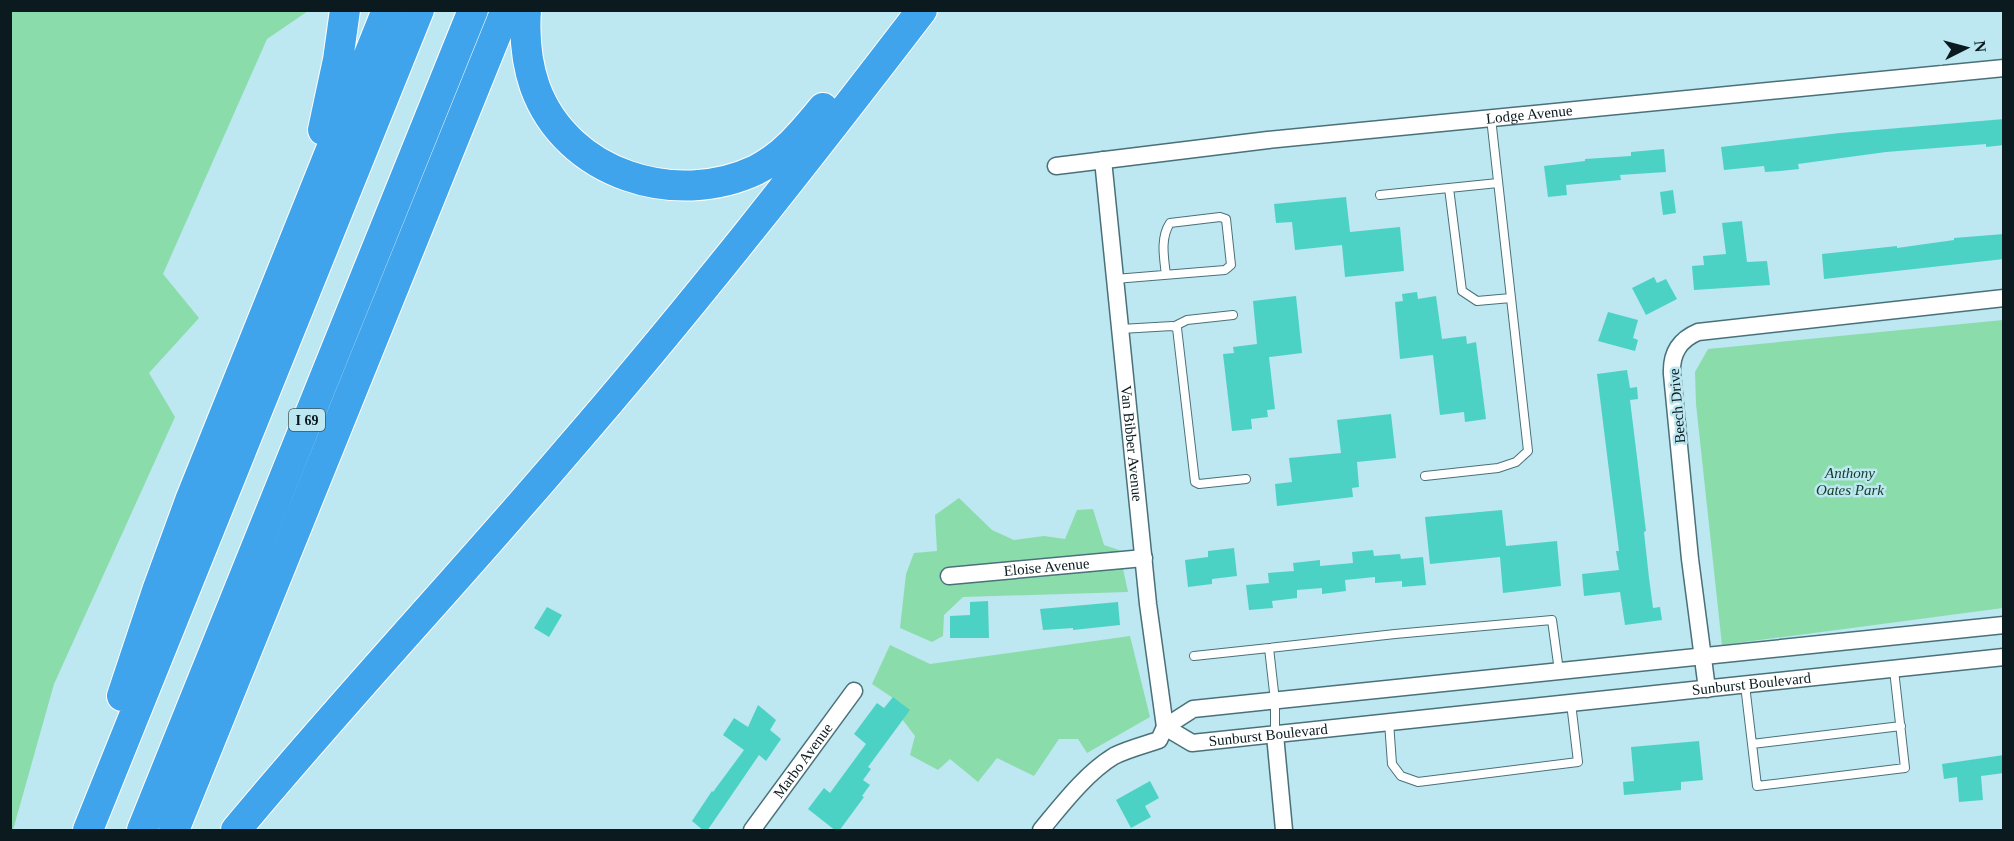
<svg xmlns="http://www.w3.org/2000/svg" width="2014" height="841" viewBox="0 0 2014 841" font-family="'Times New Roman',serif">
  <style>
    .green { fill: #8addab }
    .building { fill: #4cd2c4 }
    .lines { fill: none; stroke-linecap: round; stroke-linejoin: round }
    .lane-casing { stroke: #4a717a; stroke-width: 10 }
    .street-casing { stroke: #4a717a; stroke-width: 19 }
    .highway-casing { stroke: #fff; stroke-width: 32 }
    .lane { stroke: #fff; stroke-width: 8 }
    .street { stroke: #fff; stroke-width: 16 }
    .highway { stroke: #3fa4eb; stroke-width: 30 }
    .labels { text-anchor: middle; stroke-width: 5; stroke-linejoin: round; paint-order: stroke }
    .shield { fill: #bde7f1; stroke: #40585d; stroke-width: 1.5 }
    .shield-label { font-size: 14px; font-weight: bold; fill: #0a1a1e }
    .street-label { font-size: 15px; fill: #0a1a1e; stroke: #bde7f1 }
    .park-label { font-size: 15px; font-style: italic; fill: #143b25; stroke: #bde7f1 }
  </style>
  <rect width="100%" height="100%" fill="#bde7f1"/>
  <path class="green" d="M10,11H308L267,39L163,274L199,318L149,373L175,417L54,684L13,830H10Z
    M2003,320V608L1722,645L1696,404L1695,372L1708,349Z
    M959,498L992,530L1014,540L1044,536L1065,539L1077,510L1093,509L1104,545L1119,550L1128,592L963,597L944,615L943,636L932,642L900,628L906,574L914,553L937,551L935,515Z
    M1130,636L1150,717L1087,753L1078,739H1059L1034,776L997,758L978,782L950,759L938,770L910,755L915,736L902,719V704L872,684L890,645L930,664Z"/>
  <path class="building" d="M2004,119V145L1986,147V144L1886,152L1798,164L1799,169L1780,171L1765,172L1764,166L1724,170L1721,147L1840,133Z
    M1664,149L1666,172L1620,175L1621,180L1566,185L1567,195L1548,197L1544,166L1585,161V159L1631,156V152Z
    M1673,190L1676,213L1663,215L1660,192Z
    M1346,197L1350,232L1400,227L1404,271L1345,277L1342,245L1295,250L1292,222L1276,223L1274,204Z
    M1742,221L1747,262L1767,261L1770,285L1694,290L1692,266L1704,265L1703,256L1726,254L1722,223Z
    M2004,234V259L1824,279L1822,254L1897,246V248L1954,240V238Z
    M1654,277L1657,283L1666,279L1677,299L1646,315L1632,288Z
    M1417,292L1418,299L1436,296L1442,339L1466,336L1467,344L1476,342L1486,419L1465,422L1464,412L1440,415L1433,355L1400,359L1395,302L1403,301L1402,294Z
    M1296,296L1302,353L1269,357L1275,409L1267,410L1268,417L1251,419L1252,429L1232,431L1223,354L1234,353L1233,347L1257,344L1253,301Z
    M1608,312L1638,320L1633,338L1638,340L1635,351L1598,341Z
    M1627,370L1630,388L1637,387L1638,399L1630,400L1646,531L1644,532L1649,578L1653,608L1660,607L1662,620L1625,625L1620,592L1584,596L1582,574L1619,570L1616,551H1619L1597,374Z
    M1391,414L1396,458L1357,462L1359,487L1352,488L1353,497L1277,506L1275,484L1292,482L1289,458L1341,453L1337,420Z
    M1502,510L1506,546L1557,541L1561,586L1503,593L1500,557L1430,564L1425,517Z
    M1234,548L1237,576L1212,579V584L1188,587L1185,560L1208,557V551Z
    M1373,550L1374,556L1400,554L1401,559L1423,557L1426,585L1402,587V581L1375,583V577L1345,580L1346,591L1322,594V588L1297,590V598L1272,601L1273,608L1249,610L1246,585L1269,583L1268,573L1294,571L1293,563L1320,560V566L1353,563L1352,552Z
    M988,601L989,638H950V616L970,615V602Z
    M1118,602L1120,625L1073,630V628L1043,630L1040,609Z
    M547,607L562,615L549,637L534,628Z
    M893,697L910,710L868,767L871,769L863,780L870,785L862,796L864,797L839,831H836L808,809L824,788L830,793L866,744L854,734L877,703L884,708Z
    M758,705L776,720L770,730L781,739L766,761L759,755L707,831H704L692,821L712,791L713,792L744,750L723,735L734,718L748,727Z
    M1699,741L1703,780L1681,782V790L1624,795L1623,782L1634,781L1631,747Z
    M2004,755V773L1981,776L1983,800L1959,802L1957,777L1944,779L1942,764Z
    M1150,781L1159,798L1145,806L1151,817L1131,828L1116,800Z"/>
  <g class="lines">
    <g class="lane-casing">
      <path id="lane" d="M1449,188L1462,291L1477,301L1511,298
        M1380,195L1498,183
        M1115,279L1225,270L1231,265L1226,219L1220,217L1170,223C1160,238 1164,258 1166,275
        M1175,326L1187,320L1233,315
        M1121,329L1172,326L1177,328L1195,482L1199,484L1246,479
        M1425,476L1498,468L1516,462L1528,451L1491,118
        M1194,656L1269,648
        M1745,685L1757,786L1905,768L1894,670
        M1389,722L1392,764L1401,776L1418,782L1578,762L1571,703
        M1275,735V701L1269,648L1395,634L1552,620L1559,671
        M1752,744L1901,726"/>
    </g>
    <g class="street-casing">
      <g id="street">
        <path id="s1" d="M1103,160L1148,604L1165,727"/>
        <path id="s2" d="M1056,166L1268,140L2004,68"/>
        <path id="s3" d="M949,576L1144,558"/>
        <path d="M1707,689L1690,559L1672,374C1671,354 1679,340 1698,332L2004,298"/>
        <path d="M1165,727L1193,709L2004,625"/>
        <path id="s4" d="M1165,727L1192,743L2004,657"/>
        <path d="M1275,735L1284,830"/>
        <path id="s5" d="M752,830L854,691"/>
        <path d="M1041,830C1061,806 1086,773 1114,756C1128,749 1144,745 1159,740L1165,727"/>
      </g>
    </g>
    <g class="highway-casing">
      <path id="highway" d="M526,10C524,38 526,61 535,87C567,175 676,208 756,170C784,156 804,131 823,108
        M323,130L338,60L345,10
        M122,696L157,591L191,498L387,10
        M88,830L419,10
        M142,830L473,10
        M174,830L506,10
        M236,830C343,701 459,578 568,450C691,308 807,160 922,10"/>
    </g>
    <use href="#lane" class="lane"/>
    <use href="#street" class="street"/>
    <use href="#highway" class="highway"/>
  </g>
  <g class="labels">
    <rect class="shield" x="289" y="409" width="36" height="22" rx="4.5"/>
    <g class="shield-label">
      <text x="307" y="425">I 69</text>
    </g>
    <g class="street-label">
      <text dy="5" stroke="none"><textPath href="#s2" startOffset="476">Lodge Avenue</textPath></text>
      <text transform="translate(1677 406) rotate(-95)" y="5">Beech Drive</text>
      <text dy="5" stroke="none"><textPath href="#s1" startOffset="285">Van Bibber Avenue</textPath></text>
      <text dy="5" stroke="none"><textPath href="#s3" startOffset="98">Eloise Avenue</textPath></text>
      <text dy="5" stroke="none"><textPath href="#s4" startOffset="594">Sunburst Boulevard</textPath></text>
      <text dy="5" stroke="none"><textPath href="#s4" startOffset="108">Sunburst Boulevard</textPath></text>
      <text dy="5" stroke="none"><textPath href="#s5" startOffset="86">Marbo Avenue</textPath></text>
    </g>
    <g class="park-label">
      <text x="1850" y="478">Anthony<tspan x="1850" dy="17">Oates Park</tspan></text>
    </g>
  </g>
  <rect width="2014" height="841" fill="none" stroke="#0a1a1e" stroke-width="24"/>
  <g transform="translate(1966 48) rotate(84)" stroke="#bde7f1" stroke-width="4.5" paint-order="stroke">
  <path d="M0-4.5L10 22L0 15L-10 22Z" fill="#0a1a1e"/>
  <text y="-9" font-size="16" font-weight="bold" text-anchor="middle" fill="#0a1a1e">N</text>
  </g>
</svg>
